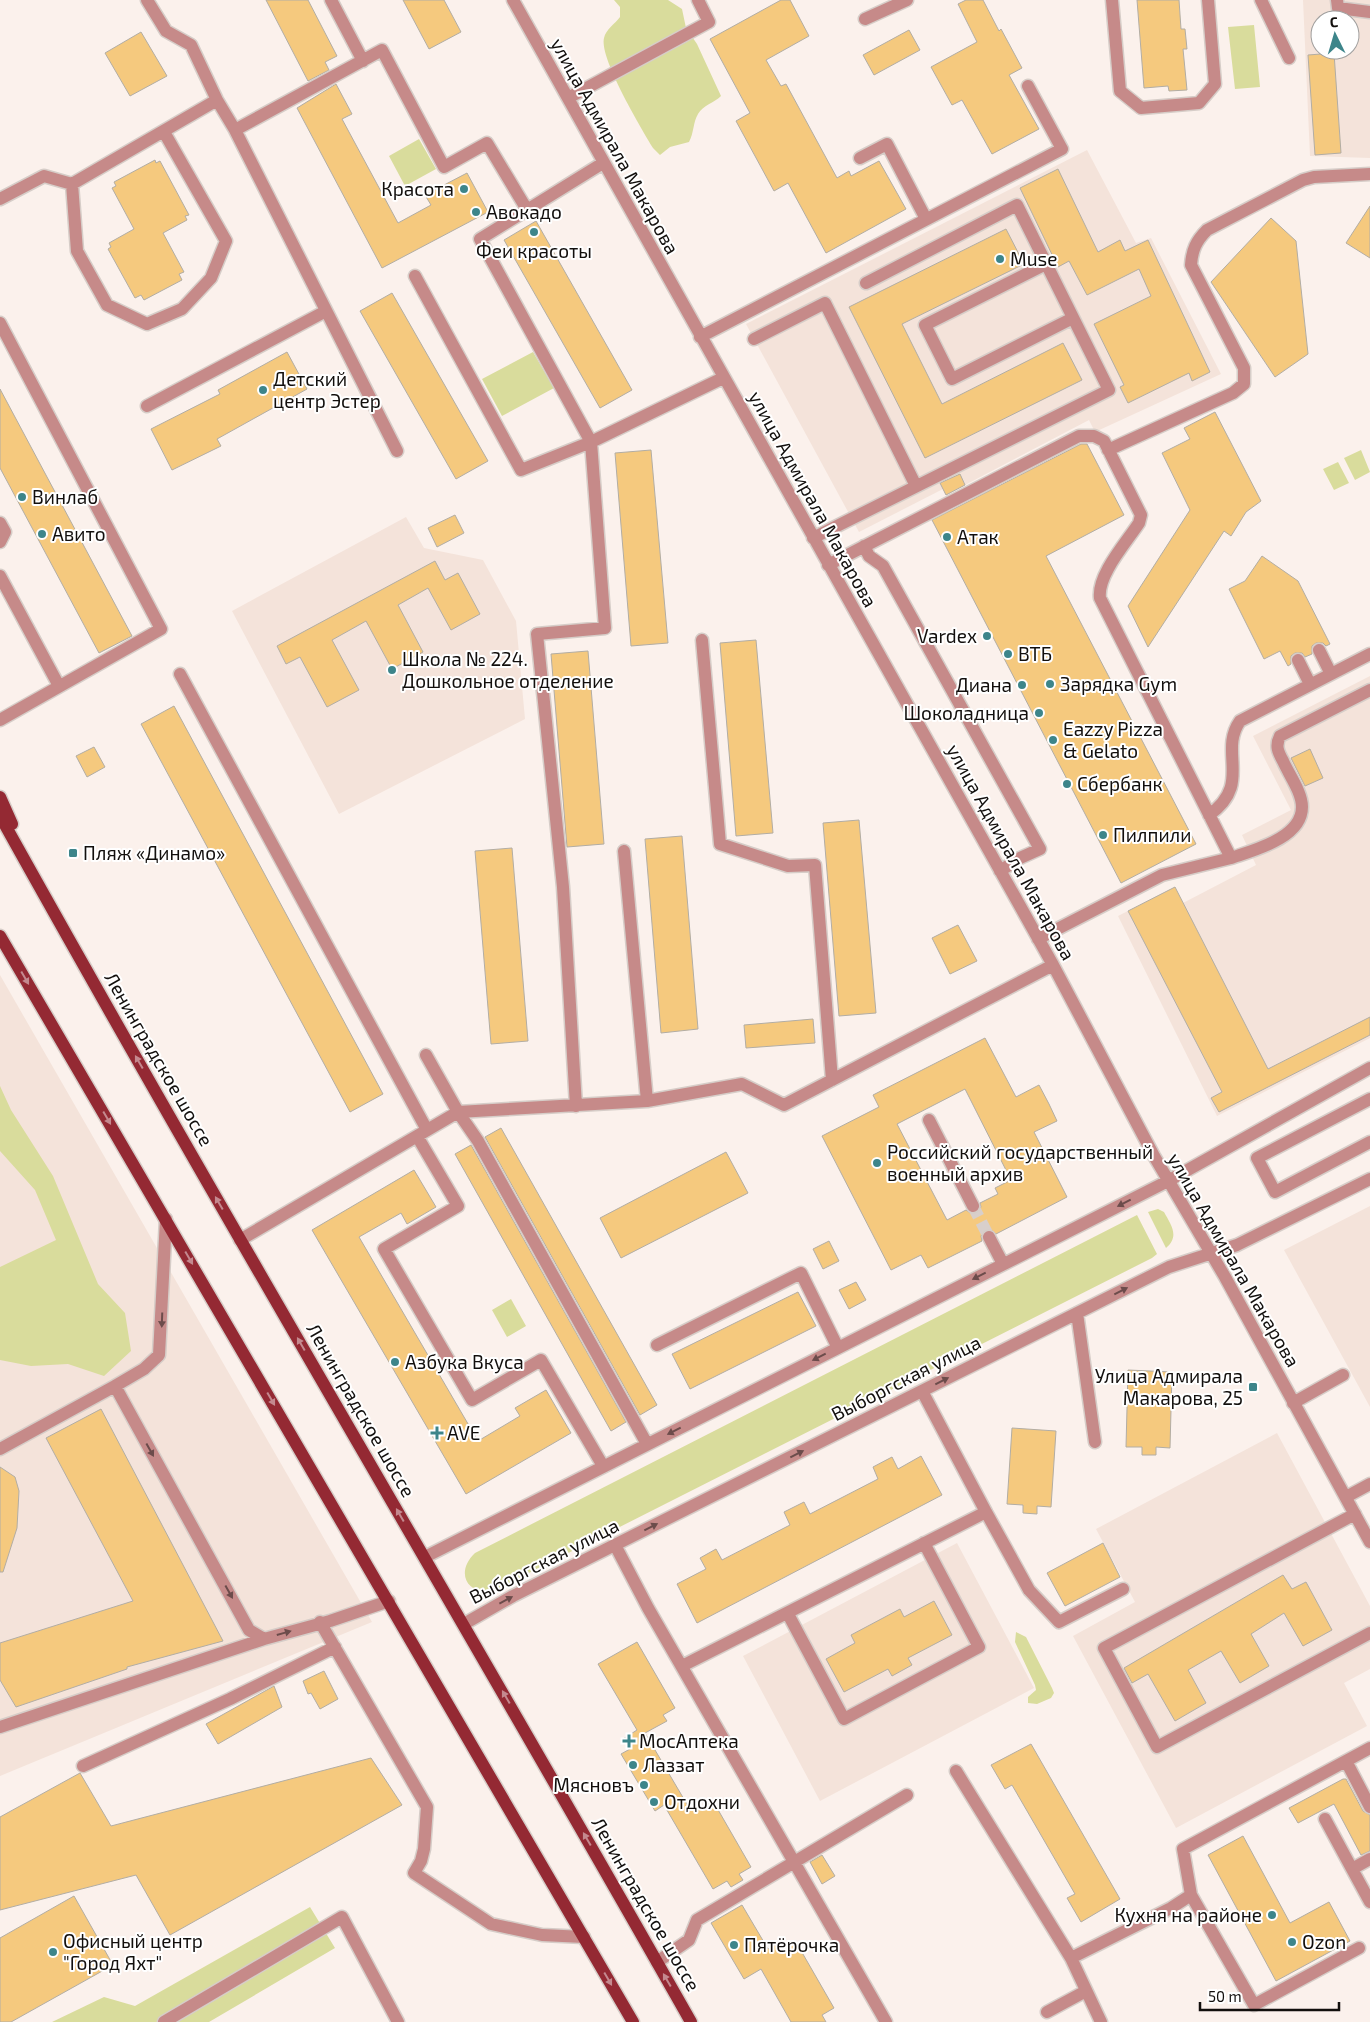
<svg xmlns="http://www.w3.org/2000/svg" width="1370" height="2022" viewBox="0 0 1370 2022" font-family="'Exo 2',sans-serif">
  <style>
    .built { fill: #f4e3da; fill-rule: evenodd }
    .green { fill: #d9dc9c }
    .building { fill: #f5c97e; stroke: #b2ada4; fill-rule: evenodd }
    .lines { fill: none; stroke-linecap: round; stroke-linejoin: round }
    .minor-tunnel { stroke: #d8cfcb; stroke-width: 12; stroke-dasharray: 12 6; stroke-linecap: butt }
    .minor-casing { stroke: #d6cdc8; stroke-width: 15 }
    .major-casing { stroke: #d6cdc8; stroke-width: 15 }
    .minor { stroke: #c68a89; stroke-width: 12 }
    .major { stroke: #942933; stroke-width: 12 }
    .oneway { fill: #c4898f }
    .oneway2 { fill: #6c4c4b }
    .poi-dot { fill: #3d858a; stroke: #fff; stroke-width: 2 }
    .labels { text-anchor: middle; stroke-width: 4; stroke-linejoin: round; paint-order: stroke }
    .street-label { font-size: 19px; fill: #120f0d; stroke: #fff }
    .poi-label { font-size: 19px; fill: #120f0d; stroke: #fff; text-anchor: start }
  </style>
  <rect width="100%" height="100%" fill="#fbf1ec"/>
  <path class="built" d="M1303,0H1370V158L1310,156ZM1320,20H1350V50H1320Z
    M1087,150L1136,243L1151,238L1221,374L1095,432L1089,420L946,495L943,489L859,532L746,324Z
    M406,517L424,548L483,560L516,621L525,719L339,814L232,611Z
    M1370,676V1038L1217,1116L1118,916L1175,887L1183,903L1256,865L1242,835L1291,810L1253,736Z
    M0,975L372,1622L0,1776Z
    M1370,1206V1407L1284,1250Z
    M1277,1433L1370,1606V1669L1344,1683L1367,1726L1176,1828L1073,1636L1135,1602L1096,1529Z
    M957,1543L1034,1688L820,1801L743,1656Z"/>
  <path class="green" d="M614,0H668L682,9L686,28L697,44L721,96C714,103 703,105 698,114C693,122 694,133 689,142L670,147L660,155L653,148C641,128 599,58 604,38C606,29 615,24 620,17V7Z
    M1254,25L1260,87L1235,89L1228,27Z
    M419,139L436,169L405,186L389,156Z
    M533,352L554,388L502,416L482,379Z
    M1361,450L1370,472L1355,480L1344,458Z
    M1338,462L1349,483L1334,490L1323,469Z
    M0,1086L11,1110L53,1176L98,1284L125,1313L131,1351L104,1376L68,1364L31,1366L0,1360V1267L56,1240L35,1190L0,1151Z
    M1158,1209L1164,1212C1171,1225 1180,1236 1166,1248L1148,1212Z
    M1137,1215L1157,1254L1152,1258L495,1590C468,1597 454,1573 475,1553Z
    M511,1299L526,1326L507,1337L492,1310Z
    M1016,1632L1026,1637L1052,1688L1054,1693L1051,1698L1037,1704L1028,1703V1697L1036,1690L1035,1685L1015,1642Z
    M310,1907L335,1948L209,2022H52L104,1997L135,2006Z"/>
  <path class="building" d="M266,0H308L337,56L325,62L329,70L308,81Z
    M403,0H444L461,32L429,49Z
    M781,0H790L809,36L766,60L781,86L786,84L837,178L849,171L851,176L879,161L906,209L826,253L788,183L774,191L736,121L750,113L710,39Z
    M966,0H983L999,31L1001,29L1022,68L1009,75L1039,129L992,154L962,100L952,105L931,67L977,42L958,4Z
    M1137,0H1179L1181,29H1185L1187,49H1183L1187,90L1169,91L1168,86L1144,88Z
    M909,30L920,50L874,75L863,55Z
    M141,32L167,76L130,96L105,53Z
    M1334,53L1341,153L1315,155L1308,55Z
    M336,84L352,114L342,119L398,223L431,205L425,195L467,173L488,212L382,268L297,108Z
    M155,160L156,163L160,161L189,215L185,216L187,220L163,233L184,272L179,274L182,280L144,300L141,295L135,298L108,249L111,247L109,243L134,229L112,188L116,186L114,182Z
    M1058,169L1098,252L1120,240L1125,251L1148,240L1210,372L1192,381L1189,373L1128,403L1120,387L1124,385L1094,324L1151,296L1139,269L1087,295L1069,261L1058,267L1020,188Z
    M1370,206V258L1346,243Z
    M1271,218L1296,241L1308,354L1275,377L1211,282Z
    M536,221L632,390L600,408L504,240Z
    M1006,229L1024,264L902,324L942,404L1063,343L1082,380L925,458L849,307Z
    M392,293L488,461L456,479L360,311Z
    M287,352L307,389L217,439L221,446L172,470L151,429L220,394L218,390Z
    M0,389L132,636L99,653L0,468Z
    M1215,412L1261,501L1246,512L1231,536L1224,531L1148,647L1128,606L1190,510L1162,453L1190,439L1184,428Z
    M1081,444H1087L1124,515L1046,556L1196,844L1121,883L932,520Z
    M651,450L668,643L631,646L615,453Z
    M960,474L965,485L946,495L940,483Z
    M455,515L464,533L437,547L428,528Z
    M1262,556L1298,581L1330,644L1326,646L1323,643H1316L1312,646V654L1305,657L1302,653H1295L1291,656V664L1288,666L1280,651L1264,659L1229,589L1245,581Z
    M435,561L445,580L458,573L480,614L451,630L428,588L398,605L423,652L392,669L366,621L332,640L359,690L327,707L300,657L286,664L277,646Z
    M756,640L773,833L736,836L720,643Z
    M588,651L604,844L567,847L551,654Z
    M174,706L383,1094L350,1112L141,724Z
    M94,747L105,767L87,777L76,756Z
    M1310,749L1323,778L1305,786L1291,758Z
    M859,820L876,1013L839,1016L823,823Z
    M682,836L698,1029L661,1033L645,839Z
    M512,848L528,1041L491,1044L475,851Z
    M1175,887L1268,1069L1370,1017V1035L1219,1112L1211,1098L1222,1092L1128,911Z
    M958,925L977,961L950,974L932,938Z
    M813,1019L815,1043L746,1048L744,1025Z
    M985,1038L1016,1097L1039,1085L1049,1104L1057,1121L1034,1132L1067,1197L996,1234L990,1229L985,1230L981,1236L982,1241L928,1268L921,1255L891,1270L822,1136L879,1107L873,1095ZM965,1089L1011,1180L995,1188L998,1194L980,1203L981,1207L977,1213L972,1214L966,1210L947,1220L897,1124Z
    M501,1128L657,1405L640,1415L485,1137Z
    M471,1145L626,1422L611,1431L455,1154Z
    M726,1152L748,1193L621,1258L600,1218Z
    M414,1170L436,1207L407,1224L401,1213L359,1237L478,1441L520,1416L515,1408L546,1390L571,1433L466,1494L312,1230Z
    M829,1241L839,1261L823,1269L813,1249Z
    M856,1282L866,1300L849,1309L839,1290Z
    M798,1292L816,1326L690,1389L672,1354Z
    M1128,1370L1172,1372L1170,1448L1156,1447V1455H1142V1447H1126Z
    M101,1409L223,1641L127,1667V1669L16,1707L0,1680V1643L133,1601L46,1438Z
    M1012,1428L1056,1431L1051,1507L1037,1506V1514L1023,1513V1505L1007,1504Z
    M921,1456L942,1495L697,1623L677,1584L706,1569L700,1558L716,1549L722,1560L790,1525L784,1512L804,1502L810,1514L878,1479L873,1467L892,1457L898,1469Z
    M0,1467L15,1477L19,1491L17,1528L3,1572H0Z
    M1103,1543L1120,1577L1065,1606L1047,1573Z
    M1283,1575L1292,1589L1306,1582L1332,1630L1303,1646L1284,1613L1251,1634L1269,1666L1240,1683L1221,1651L1188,1670L1206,1703L1175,1721L1148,1674L1132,1683L1124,1668Z
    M934,1601L952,1635L908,1658L912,1665L892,1676L888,1669L844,1692L826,1659L855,1643L851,1635L900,1609L904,1617Z
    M637,1642L675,1708L663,1715L667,1721L645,1733L688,1806L697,1801L701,1808L713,1801L751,1867L739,1874L743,1880L731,1887L727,1881L713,1889L664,1805L655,1811L621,1754L630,1749L623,1739L637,1730L598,1664Z
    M324,1671L338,1699L320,1709L311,1693L308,1694L303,1681Z
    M274,1686L282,1707L218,1744L206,1724Z
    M1031,1744L1120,1899L1081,1922L1067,1898L1075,1894L1045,1842L1012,1785L1005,1789L991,1765Z
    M371,1758L402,1805L170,1935L136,1875L0,1910V1817L80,1773L111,1826Z
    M1343,1779H1346L1363,1811L1370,1815V1851L1361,1855L1334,1804L1298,1823L1289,1808Z
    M1243,1836L1290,1923L1329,1902L1350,1941L1276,1981L1208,1855Z
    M822,1855L835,1876L822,1884L810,1862Z
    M74,1896L113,1965L11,2022H0V1938Z
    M742,1905L768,1949L780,1942L784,1949L796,1942L834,2008L822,2015L826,2022H791L761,1969L744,1979L711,1923Z"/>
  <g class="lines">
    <path class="minor-tunnel" d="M973,1206L989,1237"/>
    <g class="minor-casing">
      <path id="minor" d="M147,0L166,31L191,45L217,100L235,130L397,451
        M331,0L363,61
        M513,0L1053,965L1154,1156L1225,1277L1370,1542
        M1112,0L1120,91L1141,108L1199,103L1215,84L1208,0
        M1261,0L1289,58
        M1337,0L1338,8L1370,12
        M865,19L907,0
        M568,98L709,22L698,0
        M235,130L382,50L444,167L487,143L526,208
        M164,132L226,241L211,278L182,309L147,324L107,305L77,251L72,184L217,100
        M860,158L887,144L926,219
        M0,199L44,176L72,184
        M1046,264L925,325L952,379L1073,318
        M415,276L521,470L591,442L480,239L603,163
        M0,323L161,629L0,720
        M700,337L1062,149L1028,86
        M754,339L825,303L916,486
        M147,406L326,311
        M1108,450L1233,393L1244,384V368L1191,265C1192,250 1196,241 1207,230L1303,180L1314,177L1370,174
        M0,523L5,532L0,542
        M813,538L1109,390L1017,205L866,283
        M864,546L869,556L883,566L1040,849L1020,858L1000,871
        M828,565L1079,436H1094L1104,441L1141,515L1139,523C1126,543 1097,575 1100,598L1231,858L1162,875L1038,939
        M0,576L59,686
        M702,640L720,844L788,866L815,865L832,1080
        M1319,650L1331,674
        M1298,660L1310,684
        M180,674L427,1130
        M1209,815C1253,784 1218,752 1240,721L1370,654
        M624,851L647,1101L742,1084L784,1105L1053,965
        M1231,858C1254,850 1302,838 1302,807C1302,792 1289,775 1283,761C1278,752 1275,746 1280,736L1370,690
        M426,1055L458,1112L478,1141L647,1444
        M1370,1099L1257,1158L1275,1192L1370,1142
        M576,1106L563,887L537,634L605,628L591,442L723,378
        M929,1120L973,1206
        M417,1136L458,1206L384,1249L472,1400L541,1360L603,1466
        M166,1219L159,1355L144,1369L115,1386L249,1630L264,1639L330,1621L389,1601
        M989,1237L1003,1264
        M240,1240L458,1112L647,1101
        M1077,1313L1095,1442
        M657,1345L801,1273L838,1348
        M1293,1403L1343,1375
        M0,1449L115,1386
        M1346,1497L1370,1484
        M986,1512L1029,1590L1059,1622L1123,1589
        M1355,1514L1104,1648L1157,1747L1370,1633
        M615,1545L648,1608L886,2022
        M425,1557L1168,1181L1370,1068
        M788,1614L844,1719L979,1647L924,1543
        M320,1622L427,1807L424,1849L421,1861L414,1873L491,1924L542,1935L584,1937
        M464,1624L513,1596L1169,1267L1237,1245L1370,1179
        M682,1666L986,1512L922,1391
        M0,1727L264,1639
        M1346,1761L1370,1807
        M83,1766L230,1699L335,1647
        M956,1771L1071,1958
        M1325,1819L1352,1869
        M1370,1859L1352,1869L1370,1902
        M1191,1895L1254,2005L1359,1948
        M657,1962L689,1940L697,1920L907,1795
        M1047,2012L1086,1991
        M164,2022L342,1917L398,2022
        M1101,2022L1071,1958L1171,1908L1191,1895L1183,1849L1370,1748"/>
    </g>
    <g class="major-casing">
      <path id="major" d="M0,797L12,824
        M0,816C225,1221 463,1619 691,2022
        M0,936L633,2022"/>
    </g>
    <use href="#minor" class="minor"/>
    <use href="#major" class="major"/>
  </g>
  <defs><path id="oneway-solid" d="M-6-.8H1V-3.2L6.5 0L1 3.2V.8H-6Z" transform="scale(1.25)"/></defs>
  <g class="oneway">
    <use href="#oneway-solid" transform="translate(25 978) rotate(60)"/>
    <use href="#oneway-solid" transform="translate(139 1062) rotate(-120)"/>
    <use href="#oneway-solid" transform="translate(107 1118) rotate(60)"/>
    <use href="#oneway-solid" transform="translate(219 1203) rotate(-120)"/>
    <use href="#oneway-solid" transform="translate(189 1258) rotate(60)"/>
    <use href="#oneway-solid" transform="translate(301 1344) rotate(-120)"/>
    <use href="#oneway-solid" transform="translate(271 1399) rotate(60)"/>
    <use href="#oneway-solid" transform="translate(400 1515) rotate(-120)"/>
    <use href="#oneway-solid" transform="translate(506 1697) rotate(-120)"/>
    <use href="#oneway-solid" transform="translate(587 1839) rotate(-120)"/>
    <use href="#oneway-solid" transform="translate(608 1979) rotate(60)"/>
    <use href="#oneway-solid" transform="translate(667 1980) rotate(-120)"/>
  </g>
  <g class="oneway2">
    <use href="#oneway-solid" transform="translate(1124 1203) rotate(153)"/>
    <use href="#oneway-solid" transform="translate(979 1276) rotate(153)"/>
    <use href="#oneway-solid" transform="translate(1121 1291) rotate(-27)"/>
    <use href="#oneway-solid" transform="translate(162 1320) rotate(92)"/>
    <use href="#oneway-solid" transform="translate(819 1357) rotate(153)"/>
    <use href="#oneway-solid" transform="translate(942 1381) rotate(-27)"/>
    <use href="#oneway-solid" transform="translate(674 1431) rotate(153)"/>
    <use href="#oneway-solid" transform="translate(150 1450) rotate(61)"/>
    <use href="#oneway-solid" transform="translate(797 1454) rotate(-27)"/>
    <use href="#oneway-solid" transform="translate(651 1527) rotate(-27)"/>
    <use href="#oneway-solid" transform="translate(229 1592) rotate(61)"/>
    <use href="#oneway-solid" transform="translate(506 1600) rotate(-28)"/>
    <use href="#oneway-solid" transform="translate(284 1633) rotate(-16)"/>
  </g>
  <g class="poi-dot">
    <circle cx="464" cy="189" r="5"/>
    <circle cx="476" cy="212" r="5"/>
    <circle cx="534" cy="232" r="5"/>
    <circle cx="1000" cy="259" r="5"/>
    <circle cx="263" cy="390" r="5"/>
    <circle cx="22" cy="497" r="5"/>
    <circle cx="42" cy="534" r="5"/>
    <circle cx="947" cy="537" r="5"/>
    <circle cx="987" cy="636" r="5"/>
    <circle cx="1008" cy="654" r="5"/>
    <circle cx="392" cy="670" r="5"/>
    <circle cx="1050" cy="684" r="5"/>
    <circle cx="1022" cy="685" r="5"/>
    <circle cx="1039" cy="713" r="5"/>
    <circle cx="1053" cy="740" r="5"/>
    <circle cx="1067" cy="784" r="5"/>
    <circle cx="1103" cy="835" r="5"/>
    <rect x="68" y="848" width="10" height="10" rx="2.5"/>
    <circle cx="877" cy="1163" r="5"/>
    <circle cx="395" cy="1362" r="5"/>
    <rect x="1248" y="1382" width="10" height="10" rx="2.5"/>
    <path d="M434.5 1425.5h5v5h5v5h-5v5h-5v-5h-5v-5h5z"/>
    <path d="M626.5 1733.5h5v5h5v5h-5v5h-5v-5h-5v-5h5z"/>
    <circle cx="633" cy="1765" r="5"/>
    <circle cx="644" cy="1785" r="5"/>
    <circle cx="654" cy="1802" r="5"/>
    <circle cx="1272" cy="1915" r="5"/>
    <circle cx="1292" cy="1942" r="5"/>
    <circle cx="734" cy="1945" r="5"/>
    <circle cx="53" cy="1952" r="5"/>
  </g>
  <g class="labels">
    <g class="street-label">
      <text transform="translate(615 146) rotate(61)" y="7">улица Адмирала Макарова</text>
      <text transform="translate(813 499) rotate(61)" y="7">улица Адмирала Макарова</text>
      <text transform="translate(1011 852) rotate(61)" y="7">улица Адмирала Макарова</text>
      <text transform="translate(159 1059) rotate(60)" y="7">Ленинградское шоссе</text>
      <text transform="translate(1234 1260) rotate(60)" y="7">улица Адмирала Макарова</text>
      <text transform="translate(906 1378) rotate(-27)" y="7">Выборгская улица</text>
      <text transform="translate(361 1410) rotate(60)" y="7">Ленинградское шоссе</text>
      <text transform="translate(544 1561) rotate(-27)" y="7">Выборгская улица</text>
      <text transform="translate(646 1904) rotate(60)" y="7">Ленинградское шоссе</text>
    </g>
    <g class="poi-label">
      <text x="454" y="196" text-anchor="end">Красота</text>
      <text x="486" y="219">Авокадо</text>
      <text x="534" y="258" text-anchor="middle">Феи красоты</text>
      <text x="1010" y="266">Muse</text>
      <text x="273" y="386">Детский<tspan x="273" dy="22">центр Эстер</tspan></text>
      <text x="32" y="504">Винлаб</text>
      <text x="52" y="541">Авито</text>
      <text x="957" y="544">Атак</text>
      <text x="977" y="643" text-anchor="end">Vardex</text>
      <text x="1018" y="661">ВТБ</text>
      <text x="402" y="666">Школа № 224.<tspan x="402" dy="22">Дошкольное отделение</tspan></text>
      <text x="1060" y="691">Зарядка Gym</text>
      <text x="1012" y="692" text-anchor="end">Диана</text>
      <text x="1029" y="720" text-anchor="end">Шоколадница</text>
      <text x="1063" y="736">Eazzy Pizza<tspan x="1063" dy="22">&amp; Gelato</tspan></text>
      <text x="1077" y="791">Сбербанк</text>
      <text x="1113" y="842">Пилпили</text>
      <text x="83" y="860">Пляж «Динамо»</text>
      <text x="887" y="1159">Российский государственный<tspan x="887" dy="22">военный архив</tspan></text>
      <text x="405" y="1369">Азбука Вкуса</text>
      <text x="1243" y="1383" text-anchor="end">Улица Адмирала<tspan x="1243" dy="22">Макарова, 25</tspan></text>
      <text x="447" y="1440">AVE</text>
      <text x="639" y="1748">МосАптека</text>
      <text x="643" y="1772">Лаззат</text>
      <text x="634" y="1792" text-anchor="end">Мясновъ</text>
      <text x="664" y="1809">Отдохни</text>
      <text x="1262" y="1922" text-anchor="end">Кухня на районе</text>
      <text x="63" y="1948">Офисный центр<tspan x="63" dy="22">"Город Яхт"</tspan></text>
      <text x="1302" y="1949">Ozon</text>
      <text x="744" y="1952">Пятёрочка</text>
    </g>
  </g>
  <g transform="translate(1335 35) rotate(355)"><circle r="24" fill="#ffffff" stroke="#a09f9e"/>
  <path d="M0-4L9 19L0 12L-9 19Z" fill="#3d858a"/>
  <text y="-8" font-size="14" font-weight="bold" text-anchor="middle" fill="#120f0d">С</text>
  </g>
  <path d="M1200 2002v8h139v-8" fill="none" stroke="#120f0d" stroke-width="2.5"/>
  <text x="1208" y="2002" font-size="15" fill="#120f0d" stroke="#ffffff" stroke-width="4" paint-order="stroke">50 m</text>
</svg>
